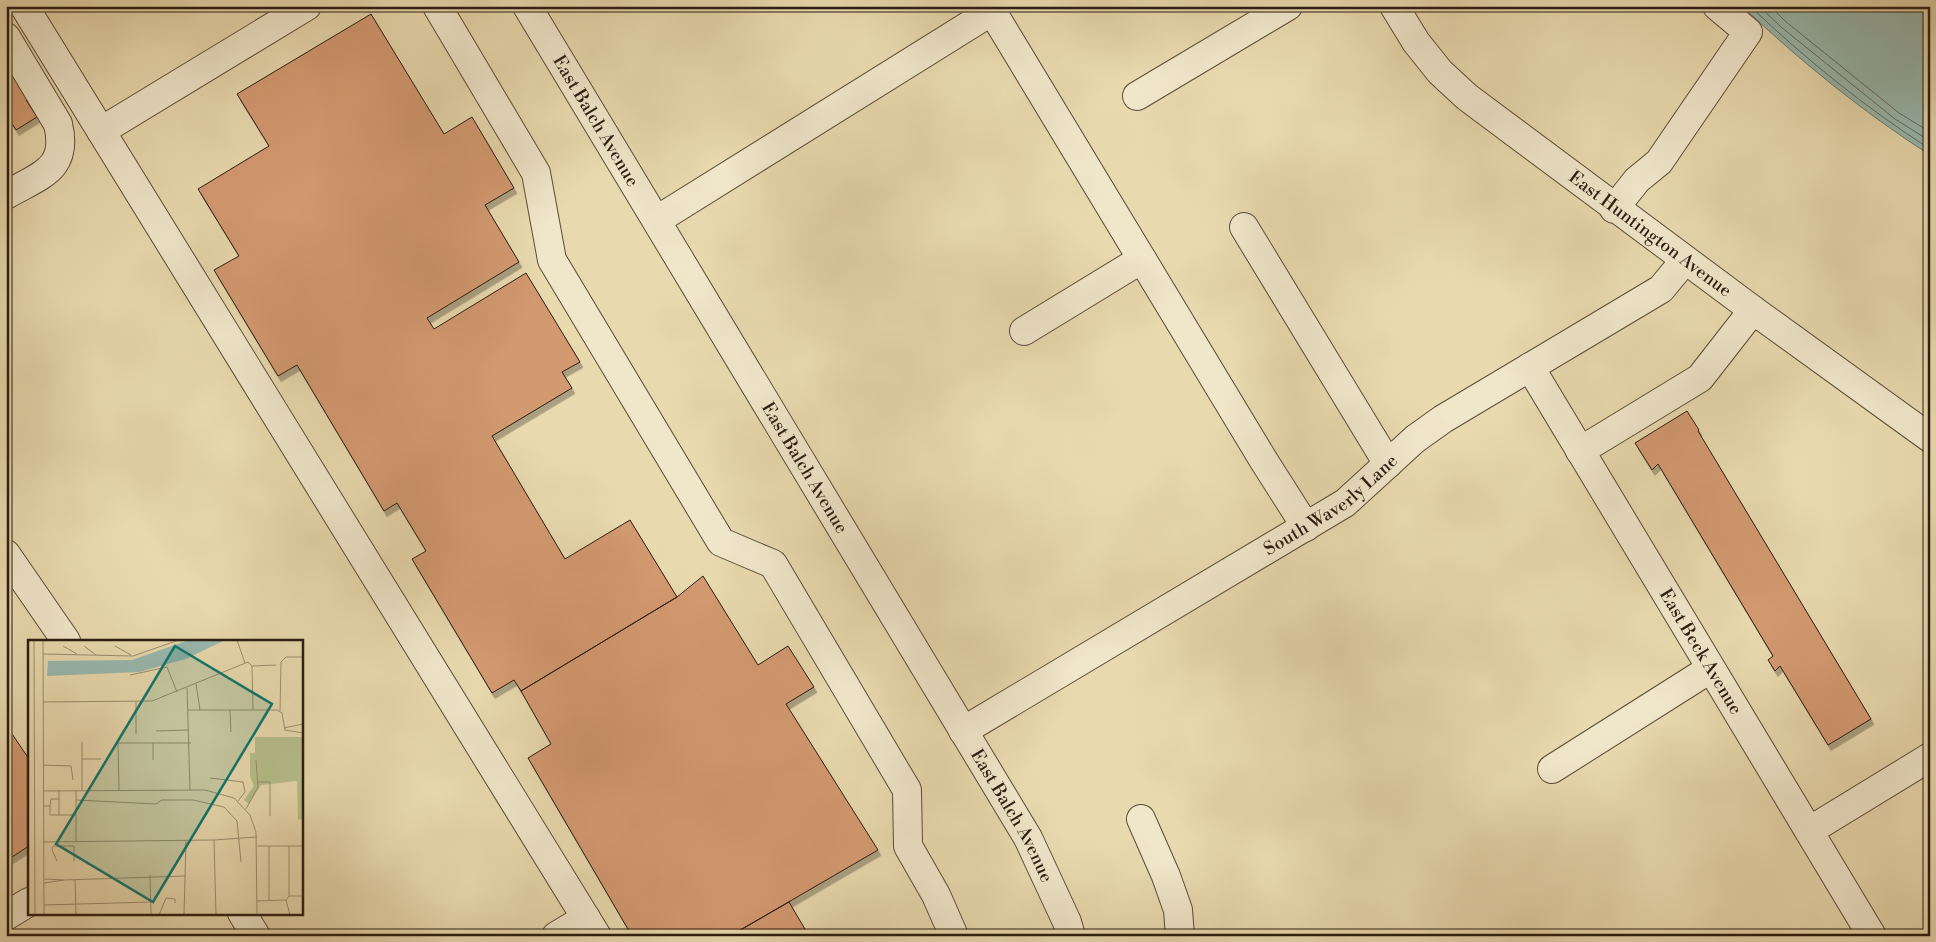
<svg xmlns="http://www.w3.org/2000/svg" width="1936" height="942" viewBox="0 0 1936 942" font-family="'Libre Bodoni',serif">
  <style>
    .water { fill: #98b9b0; stroke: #6c7b70 }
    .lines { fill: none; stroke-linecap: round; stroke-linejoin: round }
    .shore { stroke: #626b60; stroke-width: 1 }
    .building { fill: #d39971; stroke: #2b1d11; filter: url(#shadow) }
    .minor-casing { stroke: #5a4c38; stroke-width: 30 }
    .minor { stroke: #f0e6ca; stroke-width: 28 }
    .labels { text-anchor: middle; stroke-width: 5; stroke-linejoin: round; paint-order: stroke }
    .street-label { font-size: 18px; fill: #2b1d11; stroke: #f0e6ca }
    .inset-road { fill: none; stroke: #9c8e6f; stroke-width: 1 }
    .view { fill: #0f766e; fill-opacity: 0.15; stroke: #0f766e; stroke-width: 2.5 }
    .inset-edge { fill: none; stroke: #2b1d11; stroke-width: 2.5 }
  </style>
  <defs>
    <filter id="shadow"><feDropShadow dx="3" dy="5.5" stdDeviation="0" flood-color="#0004"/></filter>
  </defs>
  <rect width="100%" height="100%" fill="#e8d9ae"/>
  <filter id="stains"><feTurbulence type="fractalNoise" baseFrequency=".004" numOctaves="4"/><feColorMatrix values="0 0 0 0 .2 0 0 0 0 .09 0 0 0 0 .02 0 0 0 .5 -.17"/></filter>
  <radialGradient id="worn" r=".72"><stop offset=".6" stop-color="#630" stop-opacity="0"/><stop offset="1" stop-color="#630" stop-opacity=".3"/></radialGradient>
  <path class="water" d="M1742,6H1930V155C1863,112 1800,61 1742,6Z"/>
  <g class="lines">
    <path class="shore" d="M1750,6C1804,58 1866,108 1930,149
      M1759,6L1781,27L1895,119L1930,141
      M1770,6L1785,21L1899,113L1930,132"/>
  </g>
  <path class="building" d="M371,14L444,134L472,117L514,188L485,205L519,262L427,318L434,329L526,273L580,362L562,372L572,388L492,436L565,559L630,520L677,597L521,691L514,680L492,693L412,559L426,551L397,503L384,511L297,365L278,376L214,270L239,256L198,189L269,146L237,94Z
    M6,58L30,98L26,100L37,117L16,130L6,114Z
    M1687,411L1699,430L1698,431L1871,719L1828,745L1780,666L1775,671L1768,660L1773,656L1658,464L1652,470L1635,443Z
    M703,576L758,665L788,646L814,687L786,704L878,850L730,936H632L528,758L551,744L521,691L677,597Z
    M6,725L29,759V846L6,861Z
    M789,902L809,936H730Z"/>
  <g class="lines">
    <g class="minor-casing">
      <g id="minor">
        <path d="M24,6L597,936"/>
        <path d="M437,6L536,173L552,260L721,542L773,564L907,790L908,846L936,895L954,936"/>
        <path id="s1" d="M527,6L1028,838L1067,922L1071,936"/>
        <path id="s2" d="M1394,6L1416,42L1440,72L1467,97L1753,310L1930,438"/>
        <path d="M6,37L58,124C69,170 40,175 6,195"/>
        <path d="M1137,96L1288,6"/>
        <path d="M101,131L307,6"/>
        <path d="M1614,209L1637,180L1659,162L1748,32L1717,6"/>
        <path d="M657,220L992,11L1264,461L1306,527"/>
        <path d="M1244,227L1388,464"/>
        <path d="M1024,331L1142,259"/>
        <path id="s3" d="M1530,367L1872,936"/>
        <path d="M1580,451L1700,378L1753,310"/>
        <path d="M6,554L66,641"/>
        <path id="s4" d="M963,731L1345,503L1415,439L1443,419L1661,289L1685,260"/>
        <path d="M1552,769L1710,669"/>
        <path d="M1141,819L1166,876L1178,910L1180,936"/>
        <path d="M1809,831L1930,757"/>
        <path d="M242,913L256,936"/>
        <path d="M6,916L29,902"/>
        <path d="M556,936L586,918"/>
      </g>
    </g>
    <use href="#minor" class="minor"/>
  </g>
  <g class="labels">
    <g class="street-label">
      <text dy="6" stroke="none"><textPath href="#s1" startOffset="134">East Balch Avenue</textPath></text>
      <text dy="6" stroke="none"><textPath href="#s2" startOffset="346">East Huntington Avenue</textPath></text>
      <text dy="6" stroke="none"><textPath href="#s1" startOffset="539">East Balch Avenue</textPath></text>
      <text dy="6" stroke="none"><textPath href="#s4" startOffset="432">South Waverly Lane</textPath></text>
      <text dy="6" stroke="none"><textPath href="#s3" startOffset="332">East Beck Avenue</textPath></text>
      <text dy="6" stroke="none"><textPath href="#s1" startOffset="944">East Balch Avenue</textPath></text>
    </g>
  </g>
  <g transform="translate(28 640)">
    <rect width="275" height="275" fill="#e8d9ae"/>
    <path d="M227,97H275V179L270,180L269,141L233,145L221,164L216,160L226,146L222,136V113H227Z" fill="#b6bf8a"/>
    <path d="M161,0H197L158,19L111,32L19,36L20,21L104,20Z" fill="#98b9b0"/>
    <path class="inset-road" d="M6,0L7,275M15,0L16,275M209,0L217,23M35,6L49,14M56,6L68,15M87,6L103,15M15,14L105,16L151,0M224,26L248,25M102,35L139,27L149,52M168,44L172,70M159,48L162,150M15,62L124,61L220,22L224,26L225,70M160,70H249L254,73L257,90L275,93M202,70L203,92M252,71L253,22L258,17H275M256,88L275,84M128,91L161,90M108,94V62M54,102V151M125,103V120M54,119H73M15,125L43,126L45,140M182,138L215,142L217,152L210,161M229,142H242V176M91,150L90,103H163M15,151L177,150L206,158L222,175L228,192L229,275M48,151V202M48,160L128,164L134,160H165L196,167L209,181L213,222M15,166H22V175H48M22,166L23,159H31M218,169L230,147L228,120M31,175V151M186,200L188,275M15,202L186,200L229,197M229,206H275M241,206V261M261,206V256M29,221L24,210L25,206H46V221M122,235L123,275M16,239L36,240L16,243M36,240L157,236M47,240L48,275M258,260L262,275M229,261L258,260L261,256H275M16,265L123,262M131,275L138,258L147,259V263M156,275L158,201"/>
    <path class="view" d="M147,6L244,64L125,262L28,204Z"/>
    <rect width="275" height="275" class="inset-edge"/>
  </g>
  <rect width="1936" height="942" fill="none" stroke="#e8d9ae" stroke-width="25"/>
  <rect x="8" y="8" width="1921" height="927" fill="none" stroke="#2b1d11" stroke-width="2.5"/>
  <rect x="12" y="12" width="1911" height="917" fill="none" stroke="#2b1d11"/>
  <rect width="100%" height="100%" filter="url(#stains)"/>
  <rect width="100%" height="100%" fill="url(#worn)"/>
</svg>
